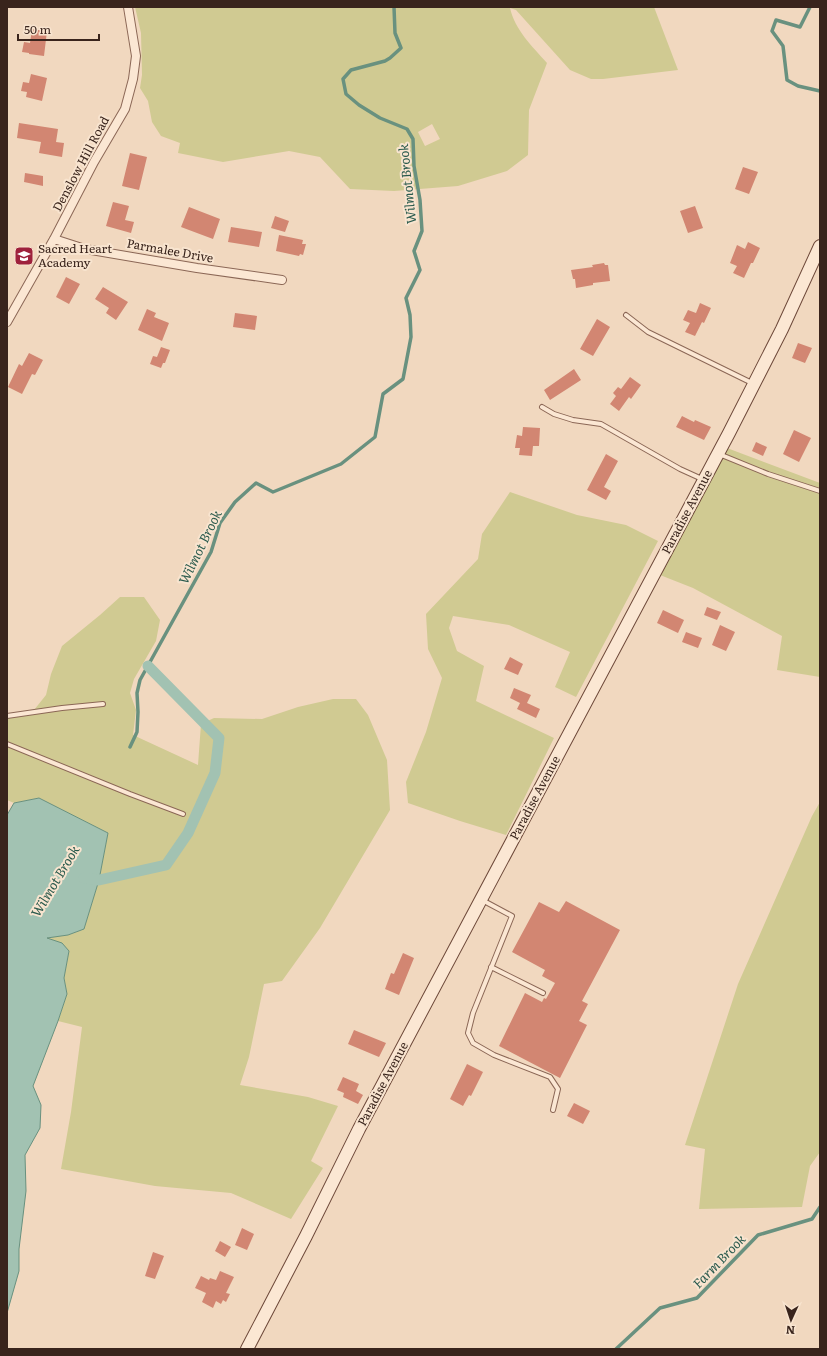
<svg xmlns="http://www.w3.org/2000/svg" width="827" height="1356" viewBox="0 0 827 1356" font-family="Literata,serif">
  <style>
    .green { fill: #d0ca92; fill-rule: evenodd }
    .water { fill: #a2c2b2; stroke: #69917f }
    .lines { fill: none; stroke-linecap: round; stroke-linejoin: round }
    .stream { stroke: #69917f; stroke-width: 3.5 }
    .canal { stroke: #a2c2b2; stroke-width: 11 }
    .building { fill: #d28672 }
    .lane-casing { stroke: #8b6756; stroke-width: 6 }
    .street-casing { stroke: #8b6756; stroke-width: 10 }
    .secondary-casing { stroke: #6d4839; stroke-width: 14 }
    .lane { stroke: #fbe7d3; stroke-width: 4 }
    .street { stroke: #fbe7d3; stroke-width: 8 }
    .secondary { stroke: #fbe7d3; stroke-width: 12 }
    .labels { text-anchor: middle; stroke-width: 4; stroke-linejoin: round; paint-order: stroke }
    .street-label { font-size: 12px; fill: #39241c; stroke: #f8e4cf }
    .poi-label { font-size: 12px; fill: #39241c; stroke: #f8e4cf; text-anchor: start }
    .water-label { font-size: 13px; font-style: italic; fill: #2a5a4d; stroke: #f8e4cf }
  </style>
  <rect width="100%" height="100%" fill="#f1d8bf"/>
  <path class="green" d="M135,7H654L678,70L603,79H591L570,70L516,10L510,8C515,30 532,46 547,63L529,110L528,155L507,171L458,186L394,191L350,189L320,157L289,151L223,162L178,153L180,143L161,136L152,122L148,101L140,88L142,75L141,33ZM432,124L440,139L425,146L418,132Z
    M727,448L820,483V677L777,670L782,636L693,588L660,575Z
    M510,492L577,515L626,525L658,541L576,697L555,687L570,652L509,625L453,616L449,628L457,651L484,666L476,701L554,738L506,835L460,821L408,803L406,782L426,732L442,678L428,649L426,614L478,559L482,534Z
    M120,597H144L160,620L156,641L134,679L130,693L136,710L133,735L198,765L201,724L214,718L262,719L298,707L333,699H356L368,715L387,760L390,810L320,928L282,981L264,984L249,1057L240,1085L308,1097L338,1106L311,1161L323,1168L291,1219L231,1193L155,1186L61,1169L71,1112L82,1027L58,1021L67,994L64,978L69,951L46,937L68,935L84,929L99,880L108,833L39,798L14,803L7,800V718L30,715L46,695L51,674L62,646L100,615Z
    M820,802V1152L810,1166L802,1207L699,1209L705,1149L685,1145L738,984L812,816Z"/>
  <path class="water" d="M39,798L108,833L99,880L84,929L68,935L47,938L62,943L69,951L64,978L67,994L58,1021L33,1086L41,1105L40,1128L25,1155L26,1191L19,1249V1271L7,1313V815L14,803Z"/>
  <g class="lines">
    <path class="stream" d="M810,7L800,27L776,20L772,31L783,46L787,80L798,86L820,91
      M130,747L137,732L138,712L137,693L140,680L211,552L220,523L235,502L256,483L273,492L341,464L375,437L383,394L403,379L411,337L410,315L406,298L420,270L414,251L422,231L420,200L414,166L413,139L407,129L380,118L359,105L346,94L343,79L351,70L385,61L390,58L401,48L395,33L394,7
      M616,1349L660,1308L697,1298L758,1235L812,1219L820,1207"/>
    <path class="canal" d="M84,878L99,880L166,865L188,833L215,773L219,738L148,666"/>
  </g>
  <path class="building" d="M32,29L47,31L44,56L29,54V53L22,52L24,42L30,43Z
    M31,74L47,78L42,101L26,97L27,92L21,91L23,82L29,83Z
    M19,123L58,129L56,142L64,143L62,157L39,153L41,142L17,138Z
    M130,153L147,157L139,190L122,186Z
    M743,167L758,172L749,194L735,189Z
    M25,173L43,176V186L24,182Z
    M113,202L129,206L125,220L134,222L131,233L106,226Z
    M695,206L703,228L688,233L680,211Z
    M189,207L220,219L213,239L181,227Z
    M275,216L289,221L285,232L271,228Z
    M231,227L262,232L259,247L228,242Z
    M279,235L303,240L302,244H306L303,255L300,254L299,256L276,251Z
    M748,242L760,248L753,263H751L744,278L733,273L737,266L730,263L737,245L745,249Z
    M604,263L605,265H608L610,281L593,283V285L576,288L575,279H573L571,270L593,267L592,265Z
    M66,277L80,284L69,304L56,297Z
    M103,287L128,302L116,320L106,313L109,308L95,299Z
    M700,303L711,308L704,323L702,322L695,336L685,332L690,323L683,320L688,310L696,313Z
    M147,309L156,313L154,317L169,323L162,341L138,330Z
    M235,313L257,316L255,330L233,327Z
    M597,319L610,327L593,356L580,349Z
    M798,343L812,348L805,363L792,358Z
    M161,347L170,350L165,363H163L161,368L150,364L153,356L157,357Z
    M29,353L43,360L35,375L32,374L22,394L8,387L19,364L22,366Z
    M574,369L581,380L550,400L544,390Z
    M630,377L641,385L631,399L629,397L619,411L610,404L616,396L613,393L618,387L621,389Z
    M682,416L694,422L695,420L711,427L704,440L676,427Z
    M523,427L540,428L539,446H533L532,456L519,455L520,448H515L517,435L522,436Z
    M794,430L811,438L799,462L783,454Z
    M756,442L767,447L763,456L752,451Z
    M606,454L618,461L604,487L611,491L606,500L587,490Z
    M707,607L721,612L717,620L704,615Z
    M663,610L684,620L678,633L657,623Z
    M720,625L735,632L726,651L712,645Z
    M686,632L702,638L698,648L682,642Z
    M510,657L523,664L518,675L504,669Z
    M514,688L531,695L527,703L540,709L536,718L517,709L520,703L510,698Z
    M566,901L620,930L582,1001L588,1004L579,1021L587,1025L560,1078L499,1046L525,993L542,1002L544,998L546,999L555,983L542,976L545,970L512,952L539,902L559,912Z
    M403,953L414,958L399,995L385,989L391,973L394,974Z
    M354,1030L386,1043L379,1057L348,1044Z
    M467,1064L483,1072L471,1096L469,1095L463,1106L450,1099Z
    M343,1077L359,1084L356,1091L363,1095L358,1104L343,1097L344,1093L337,1090Z
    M574,1103L590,1111L583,1124L567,1116Z
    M242,1228L254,1234L247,1250L235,1245Z
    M220,1241L231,1247L225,1257L215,1251Z
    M153,1252L164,1256L155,1279L145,1276Z
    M220,1271L234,1277L226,1293L230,1294L226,1302L223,1300L221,1304L216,1301L213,1308L202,1302L206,1293L195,1288L201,1276L209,1280L210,1278L216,1280Z"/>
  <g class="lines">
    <g class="lane-casing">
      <path id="lane" d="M626,315L648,332L752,383
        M542,407L554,414L573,420L601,424L680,469L702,479
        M719,454L768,474L820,491
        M7,716L62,708L103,704
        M7,744L130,794L183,814
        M482,900L512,916L473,1013L468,1033L473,1043L494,1055L550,1077L558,1089L553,1110
        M491,967L543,993"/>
    </g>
    <g class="street-casing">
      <path id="street" d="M54,239L85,249L197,268L282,280
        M7,322L54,239L94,162L125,109L133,79L136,56L128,7"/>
    </g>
    <g class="secondary-casing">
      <path id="secondary" d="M247,1349L306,1236L359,1129L729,433L782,329L820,246"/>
    </g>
    <use href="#lane" class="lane"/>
    <use href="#street" class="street"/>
    <use href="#secondary" class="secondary"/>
  </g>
  <defs>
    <g id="school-square" transform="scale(1)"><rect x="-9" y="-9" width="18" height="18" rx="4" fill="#9e213c" stroke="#f8e4cf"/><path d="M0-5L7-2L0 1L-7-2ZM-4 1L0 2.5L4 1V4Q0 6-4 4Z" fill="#fff"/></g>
  </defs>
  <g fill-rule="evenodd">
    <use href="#school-square" x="24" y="256"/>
  </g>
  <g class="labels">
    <g class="street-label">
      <text transform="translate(81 164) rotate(-62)" y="4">Denslow Hill Road</text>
      <text transform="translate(170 251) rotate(10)" y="4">Parmalee Drive</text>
      <text transform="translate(687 512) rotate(-62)" y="4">Paradise Avenue</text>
      <text transform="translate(535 798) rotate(-62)" y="4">Paradise Avenue</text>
      <text transform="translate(383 1084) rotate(-62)" y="4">Paradise Avenue</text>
    </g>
    <g class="poi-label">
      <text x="38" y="253">Sacred Heart<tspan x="38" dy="14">Academy</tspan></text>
    </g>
    <g class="water-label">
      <text transform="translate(407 184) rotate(-96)" y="5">Wilmot Brook</text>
      <text transform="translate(200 547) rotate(-64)" y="5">Wilmot Brook</text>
      <text transform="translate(55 881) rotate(-59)" y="5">Wilmot Brook</text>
      <text transform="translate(719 1261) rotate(-46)" y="5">Farm Brook</text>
    </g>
  </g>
  <rect width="827" height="1356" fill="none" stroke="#39241c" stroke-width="16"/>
  <g transform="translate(791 1320) rotate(183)" stroke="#f8e4cf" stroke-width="3" paint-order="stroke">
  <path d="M0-3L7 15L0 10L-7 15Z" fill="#39241c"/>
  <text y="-6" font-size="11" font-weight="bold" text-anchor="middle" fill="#39241c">N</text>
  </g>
  <path d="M18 34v6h81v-6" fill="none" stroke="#39241c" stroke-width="2"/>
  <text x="24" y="34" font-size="12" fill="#39241c" stroke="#f8e4cf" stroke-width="3" paint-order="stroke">50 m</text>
</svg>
